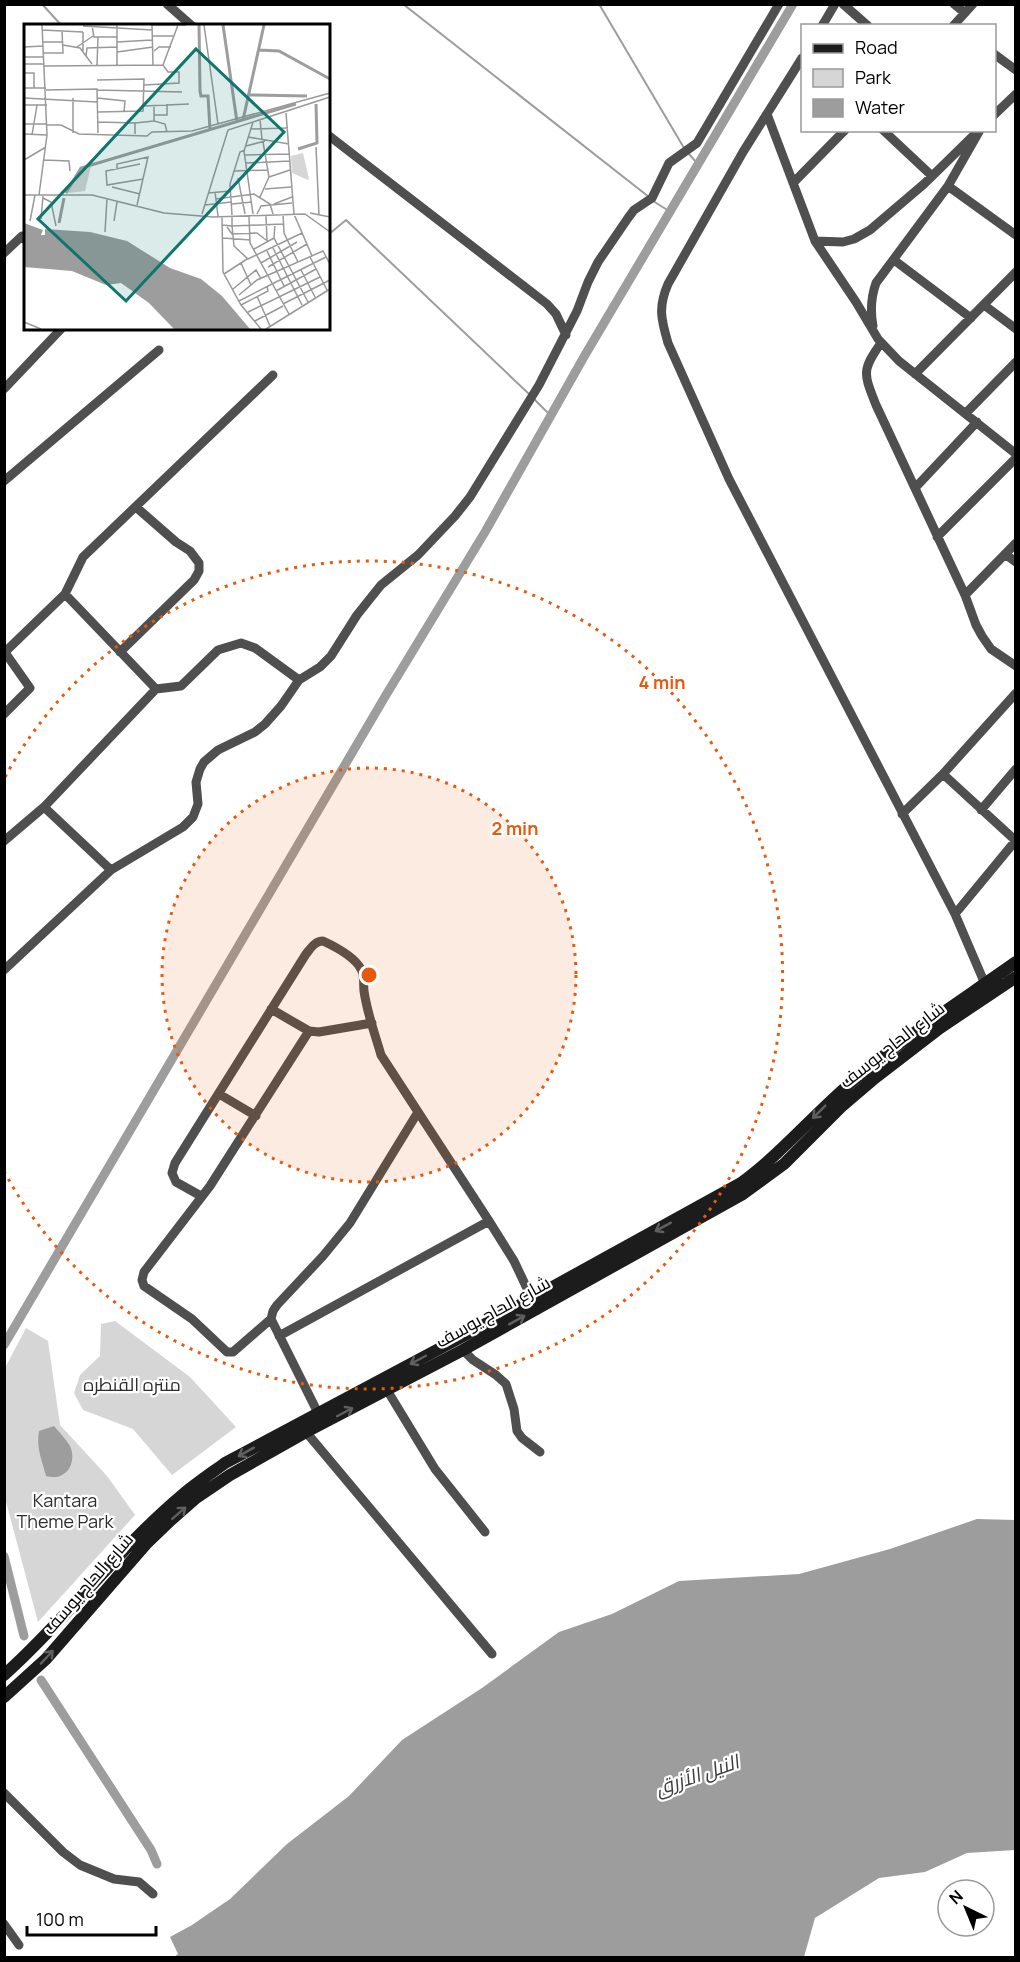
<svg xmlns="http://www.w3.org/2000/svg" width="1020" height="1962" viewBox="0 0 1020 1962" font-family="Manrope,Cairo,sans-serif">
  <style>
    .green { fill: #d6d6d6 }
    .water { fill: #9d9d9d }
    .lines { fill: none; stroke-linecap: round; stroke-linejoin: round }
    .stream { stroke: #9d9d9d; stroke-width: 2 }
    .canal { stroke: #9d9d9d; stroke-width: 9 }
    .street { stroke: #4f4f4f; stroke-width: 9 }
    .secondary { stroke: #1c1c1c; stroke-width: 12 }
    .oneway { stroke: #606060 }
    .ring { fill: none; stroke: #e8590c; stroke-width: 3; stroke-dasharray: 3 6 }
    .labels { text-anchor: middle; stroke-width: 4.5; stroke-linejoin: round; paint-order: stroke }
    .street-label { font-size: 18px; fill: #000; stroke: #fff }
    .park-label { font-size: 18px; fill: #2d2d2d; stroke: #fff }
    .water-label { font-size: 20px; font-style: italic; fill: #3e3e3e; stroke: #fff }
    .inset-river { fill: none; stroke: #9d9d9d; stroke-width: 3 }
    .inset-road { fill: none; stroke: #999; stroke-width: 1.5 }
    .view { fill: #0f766e; fill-opacity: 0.15; stroke: #0f766e; stroke-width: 3 }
    .inset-edge { fill: none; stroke: #000; stroke-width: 3 }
    .centre { fill: #e8590c; stroke: #fff; stroke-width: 3 }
    .ring-label { font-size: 18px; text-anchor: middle; font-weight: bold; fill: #e8590c; stroke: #fff; stroke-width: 4.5; stroke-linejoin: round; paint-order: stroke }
  </style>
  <rect width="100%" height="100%" fill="#fff"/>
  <path class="green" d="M115,1321L190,1377L236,1427L172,1475L133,1429L83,1410L74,1393L80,1375L100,1356L101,1324Z
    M26,1328L48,1341L60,1425L107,1476L135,1515L38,1622L5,1498L4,1370Z"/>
  <path class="water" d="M54,1426C59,1432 66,1439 70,1446C75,1456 72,1472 60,1476C56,1478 50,1477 46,1476C42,1460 36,1448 39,1431Z
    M977,1519L1015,1520V1850L967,1853L925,1872L879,1878L815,1918L804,1957H174L178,1954L170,1937L192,1925L230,1899L287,1844L349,1796L402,1740L482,1688L559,1632L612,1614L679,1581L799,1574L890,1549Z"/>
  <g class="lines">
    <path class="stream" d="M42,4L62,26
      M403,4L649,197
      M599,4L684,148
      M687,152L698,164
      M653,201L669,211
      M328,235L346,220L529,394
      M533,398L551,416"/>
    <path class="canal" d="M4,1345L386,695L485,532L585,355L793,4
      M4,1556L24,1636
      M41,1680L151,1850L157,1864"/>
    <path class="street" d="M167,4L192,26
      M843,4L868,26
      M954,4L965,13
      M822,26L835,4
      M953,26L973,4
      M994,54L1016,70
      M802,58L743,152L668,284C658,307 661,319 668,343L729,479L955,914L985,984
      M767,114L815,241L856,302L878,339L899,361L1016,454
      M994,115L1016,94
      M883,130L932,176
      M328,135L547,304L556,314L566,335
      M793,183L845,130
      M948,186L1016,235
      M815,241L843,242L854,239L870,230L924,184L974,135
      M4,253L22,236L26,240
      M894,260L971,318
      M984,305L1016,329
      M873,326C870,310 871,297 876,283L948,186L980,130
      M881,343C861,371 864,374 876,405L965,595L976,625L982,636L991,649L1016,666
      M915,374L1016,272
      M4,389L62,328
      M966,413L1016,362
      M4,481L159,350
      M915,488L977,422
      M937,537L1016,458
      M1005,554L1016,562
      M65,594L156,689L181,686L218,650L241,643L255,648L299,680
      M965,595L1016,543
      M4,651L30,688L4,714
      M5,652L65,594L83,557L273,375
      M120,652L194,580L199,571V563L190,551L176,542L136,507
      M943,774L1016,841
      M44,807L156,689
      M981,810L1016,769
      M902,814L943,774L1016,693
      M4,841L44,807L111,870
      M955,914L1016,840
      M4,970L111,870L183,827L193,817L198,804L196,782L200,769L204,762L218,750L255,732L265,724L281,706L299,680L320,667L331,656L357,615L381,585L418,555L455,516L470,497L539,385L577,311L588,282L598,262L628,218L634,210L652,198L669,163L697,143L779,4
      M271,1009L309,1031L319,1032L372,1023
      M309,1031L210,1186L144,1272L142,1280L144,1286L192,1319L227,1352H233L271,1319L273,1311L277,1305L323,1256L350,1223L418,1112
      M219,1094L256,1116
      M201,1196L176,1182L172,1173L175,1163L306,954C311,948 315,941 323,941C336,947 354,956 361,969C365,976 363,984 364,991C367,1013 375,1034 381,1055L489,1221L514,1261L532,1299
      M271,1319L318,1413
      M279,1336L489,1221
      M463,1350L473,1360L496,1375L506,1384L514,1409L517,1431L522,1438L540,1452
      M387,1390L435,1469L485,1532
      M306,1432L492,1654
      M4,1793L63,1852L80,1865L114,1879L139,1882L153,1894
      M4,1924L19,1945"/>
    <path class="secondary" d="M4,1675C67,1619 117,1550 181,1496C195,1484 210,1474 225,1463L480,1327L741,1183C782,1153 814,1114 853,1081C904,1037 961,1001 1016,962
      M4,1697L46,1659L146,1544L171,1520L196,1498L230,1475L306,1432L463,1350L743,1194L784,1164L841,1107L875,1078L940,1028L1016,977"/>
  </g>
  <defs><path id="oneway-shaft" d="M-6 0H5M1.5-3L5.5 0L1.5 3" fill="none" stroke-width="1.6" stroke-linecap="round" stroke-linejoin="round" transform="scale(1.5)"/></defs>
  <g class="oneway">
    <use href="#oneway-shaft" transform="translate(819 1112) rotate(135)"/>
    <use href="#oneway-shaft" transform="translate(663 1227) rotate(151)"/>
    <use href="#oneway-shaft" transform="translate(517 1320) rotate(-29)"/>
    <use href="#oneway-shaft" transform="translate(418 1360) rotate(152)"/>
    <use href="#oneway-shaft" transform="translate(345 1412) rotate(-28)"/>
    <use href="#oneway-shaft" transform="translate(246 1452) rotate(151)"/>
    <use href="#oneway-shaft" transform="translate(179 1513) rotate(-41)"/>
    <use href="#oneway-shaft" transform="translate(47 1657) rotate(-47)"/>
  </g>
  <circle cx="369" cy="975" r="207" fill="#e8590c" fill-opacity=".12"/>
  <g class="ring">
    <circle cx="369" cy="975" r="207"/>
    <path d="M5 777A414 414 0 1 1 5 1173"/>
  </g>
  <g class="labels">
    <g class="street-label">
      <text transform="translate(892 1045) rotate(-38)" y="6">شارع الحاج يوسف</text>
      <text transform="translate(493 1312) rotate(-29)" y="6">شارع الحاج يوسف</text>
      <text transform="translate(88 1584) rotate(-49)" y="6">شارع الحاج يوسف</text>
    </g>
    <g class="park-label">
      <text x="132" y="1391">منتره القنطره</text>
      <text x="65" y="1507">Kantara<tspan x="65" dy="21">Theme Park</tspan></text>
    </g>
    <g class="water-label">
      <text transform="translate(697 1775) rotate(-19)" y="7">النيل الأزرق</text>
    </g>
  </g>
  <g transform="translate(24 24)">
    <rect width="306" height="306" fill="#fff"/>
    <path d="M279,129L285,155L284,156L268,149L267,132ZM67,142L61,167L44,169L56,146Z" fill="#d6d6d6"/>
    <path d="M0,199L19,206L17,211H21V205L66,208L103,217L146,244L177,255L198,272L226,305H150L125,279L97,259L82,261L48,247L0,243Z" fill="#9d9d9d"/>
    <path class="inset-river" d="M175,1L176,67L177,72H184L186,106M199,1L213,98M235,26L255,27L306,55M225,71L283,72M219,96L240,1M274,125L293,119L292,80M42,169L57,144L272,80M35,199L40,174"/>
    <path class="inset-road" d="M128,1L129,41M128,1H162M180,1L194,100M59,2L128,6M68,2L70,13H93M18,6L59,8M129,12H150M19,18H38M93,18L128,16M39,21L56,24L68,40M0,23L19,22M53,23L69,12M59,27V8M130,27L135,23H147M93,28L129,23M20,29H39L38,7M62,32L63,24L93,23M0,33H20M0,40H20M73,41L74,13M93,41V1M20,42L139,41M0,49H10V64M73,56L120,55L119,87L74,88M120,61L155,59V48H144L139,41L154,1M0,64H22M22,66L73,65L74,109M73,66L158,68M0,74L73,78M73,74L101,77L100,88M0,81H23M120,82L165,80M130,82V97L141,100L143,108M262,89L270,190L288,232M130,91H143V80M236,95L238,116M74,98L111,99V110M111,99L130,97M0,100H23M23,101H37L55,110L123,112L128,108L168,107L306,69M226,105L264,104M49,109V74M0,110L23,111M8,111L13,81M224,113L265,120M222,122L241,117M292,123L295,191M221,131L265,130M0,136L22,123M20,136L45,137L46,147M222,139L266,137M116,140L82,147L83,161L119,155M93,145V140L124,133L113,181M210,147L244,146M245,153L266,146M214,154L221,190M88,163L116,170M241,165L267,163M191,168L194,192M184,169L206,167M0,171H68L140,189L189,193L281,190L306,208M15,171L23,111L18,1M236,173L245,153L239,118M19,174L27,178L32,202M192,175L230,170L246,180L249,190M208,180L228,178M250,180L268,173M181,181L207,178M286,189L306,193M178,190L204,106L306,73M229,190L220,127L229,98M233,190L237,182L268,179M259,190L260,209L274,238M208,191L206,160L216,128L221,126M225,192L226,219L265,290M242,192L243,217M198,193L199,248L217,281L237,305M208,193V202L259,200M17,195L19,172M6,197L11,171M90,197L93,178M251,200L250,214L284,278M198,201L208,202L210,222L224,235L278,209M203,203L208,210L233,209L242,216M81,208L83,174M199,214L226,216M249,224L278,281M230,225L250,214M243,227L260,262M286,233L303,266M217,239L227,261M237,239L273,218M244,243L283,220M277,246L291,273M200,250L223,235M248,260L302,233M209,265L232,246L237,255M252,267L292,245M215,271L233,256L299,227L306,240M233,272L246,302M215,277L248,260M259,280L306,256M217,281L244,267L243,262M224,288L296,253M231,297L259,282M0,298L17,305M242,305L306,265"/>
    <path class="view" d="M172,25L260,108L102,277L14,195Z"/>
    <rect width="306" height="306" class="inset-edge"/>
  </g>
  <circle cx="369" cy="975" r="9" class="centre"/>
  <g class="ring-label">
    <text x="662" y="689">4 min</text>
    <text x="515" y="835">2 min</text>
  </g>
  <rect width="1020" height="1962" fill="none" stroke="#000000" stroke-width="12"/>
  <rect x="801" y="24" width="195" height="108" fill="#ffffff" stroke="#999999" stroke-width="1.5"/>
  <rect x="813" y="44" width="30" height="9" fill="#1c1c1c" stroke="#999999" stroke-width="1.5"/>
  <text x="855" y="54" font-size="18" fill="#000000">Road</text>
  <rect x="813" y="69" width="30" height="18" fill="#d6d6d6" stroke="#999999" stroke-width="1.5"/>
  <text x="855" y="84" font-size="18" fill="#000000">Park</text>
  <rect x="813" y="99" width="30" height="18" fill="#9d9d9d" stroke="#999999" stroke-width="1.5"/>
  <text x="855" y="114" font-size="18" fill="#000000">Water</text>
  <g transform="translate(966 1908) rotate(317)"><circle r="28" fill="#ffffff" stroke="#999999" stroke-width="1.5"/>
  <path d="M0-4.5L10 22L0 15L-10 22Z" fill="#000000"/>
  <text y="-9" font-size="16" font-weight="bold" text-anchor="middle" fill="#000000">N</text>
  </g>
  <path d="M27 1926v9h129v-9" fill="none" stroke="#000000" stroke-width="3"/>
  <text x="36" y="1926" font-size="18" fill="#000000" stroke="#ffffff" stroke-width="4.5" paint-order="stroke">100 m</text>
</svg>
